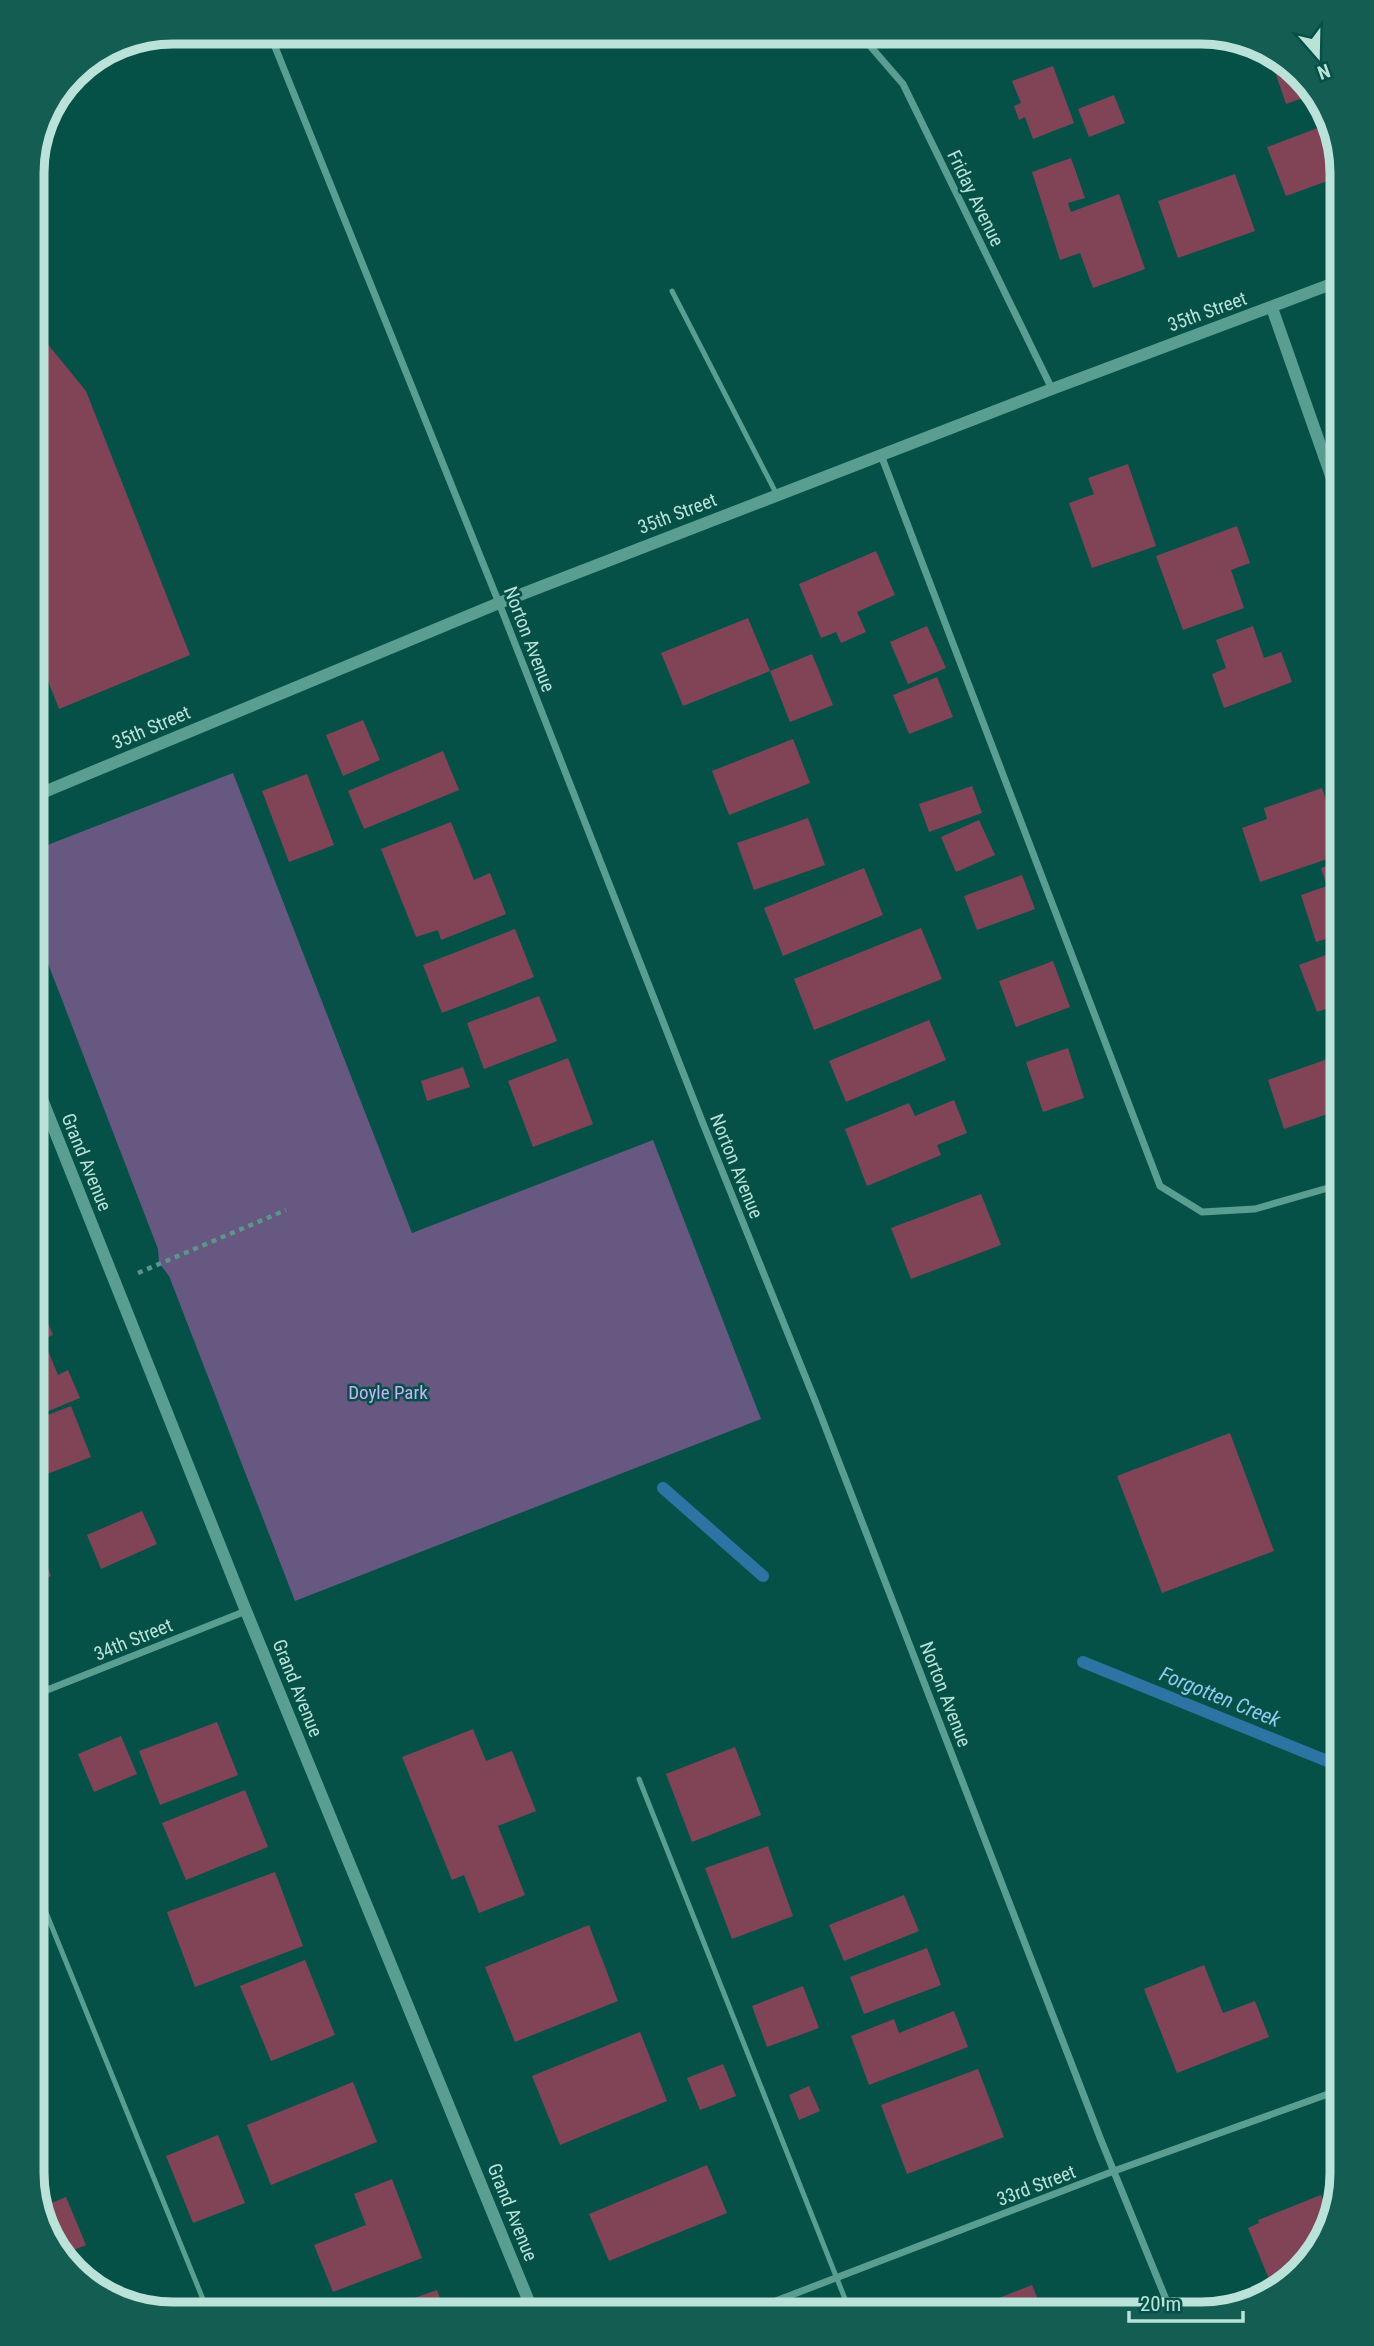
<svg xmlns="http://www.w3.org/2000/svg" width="1374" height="2346" viewBox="0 0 1374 2346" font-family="'Roboto Condensed',sans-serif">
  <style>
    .green { fill: #675882 }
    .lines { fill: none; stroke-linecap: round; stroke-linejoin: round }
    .stream { stroke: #2b74a3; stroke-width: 12 }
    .building { fill: #814457 }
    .path { stroke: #5b968c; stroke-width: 4.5; stroke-dasharray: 5 5; stroke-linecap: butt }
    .service { stroke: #599e91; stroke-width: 5 }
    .minor { stroke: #599e91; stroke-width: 7 }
    .tertiary { stroke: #599e91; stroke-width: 12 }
    .labels { text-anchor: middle; stroke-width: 5; stroke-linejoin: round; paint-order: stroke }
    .street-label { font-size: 19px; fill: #bae2d9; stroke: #055147 }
    .park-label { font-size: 19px; fill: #cab0fa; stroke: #055147 }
    .water-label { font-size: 21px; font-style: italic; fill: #93c9f1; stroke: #055147 }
    .rim { fill: none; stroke: #bae2d9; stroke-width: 9 }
  </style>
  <rect width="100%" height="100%" fill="#055147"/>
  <path class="green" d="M233,773L412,1233L653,1140L761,1419L295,1601L169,1276L159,1263L158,1249L32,922V851Z"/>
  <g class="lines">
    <path class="stream" d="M663,1488L763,1576
      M1083,1662L1342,1767"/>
  </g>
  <path class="building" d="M1268,51L1280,55L1314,94L1286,104Z
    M1053,66L1074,123L1033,139L1025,117L1019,120L1014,106L1021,103L1012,81Z
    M1114,95L1125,123L1089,137L1078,109Z
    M1323,126L1341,176L1286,196L1267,147Z
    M1071,158L1085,198L1068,203L1071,212L1119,194L1145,269L1093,288L1080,253L1060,260L1032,172Z
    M1235,174L1255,231L1178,258L1158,201Z
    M46,342L86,391L190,655L59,709L32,640V344Z
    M1128,464L1156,546L1092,568L1069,503L1094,494L1088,478Z
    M1237,526L1250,563L1231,570L1244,608L1183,630L1156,556Z
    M876,551L895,595L857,612L866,632L841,643L836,632L821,638L799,584Z
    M748,618L770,671L683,706L661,653Z
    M927,626L946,668L908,684L890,642Z
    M1253,626L1264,658L1281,652L1292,682L1224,708L1212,674L1226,668L1216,640Z
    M812,654L833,705L790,722L770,671Z
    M937,677L953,717L909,734L893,695Z
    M363,720L380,760L343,776L326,735Z
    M793,739L810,783L729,815L712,771Z
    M443,751L459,790L364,829L348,791Z
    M307,774L334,845L289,862L262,791Z
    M972,786L982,813L929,832L919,804Z
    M1322,788L1342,847V854L1260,882L1242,828L1267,819L1264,808Z
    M808,818L825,865L754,890L737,843Z
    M979,820L995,855L956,872L941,837Z
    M451,822L474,880L490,873L506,914L441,940L438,930L416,937L381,849Z
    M1342,861V934L1316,942L1301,895L1327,886L1321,868Z
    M864,868L883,915L783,956L764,908Z
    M1022,875L1035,909L977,930L964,896Z
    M921,928L942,979L814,1030L794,979Z
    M515,929L534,977L442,1013L423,965Z
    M1342,949V1003L1317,1012L1299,965Z
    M1053,961L1070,1007L1016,1027L999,981Z
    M539,996L557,1041L484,1069L467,1023Z
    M929,1020L946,1060L846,1102L829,1061Z
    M1068,1048L1084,1098L1043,1112L1026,1062Z
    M1342,1054V1109L1284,1129L1268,1080Z
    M568,1058L593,1124L533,1147L508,1081Z
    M463,1067L470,1087L427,1101L421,1081Z
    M954,1100L967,1133L937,1145L941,1155L867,1186L845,1129L909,1103L915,1116Z
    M981,1194L1001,1245L911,1279L891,1228Z
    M37,1297L53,1335L32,1344V1299Z
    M47,1348L58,1375L68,1370L80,1398L32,1418V1355Z
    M71,1406L91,1457L32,1480V1421Z
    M1230,1433L1274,1551L1162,1593L1117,1476Z
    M142,1511L157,1544L101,1569L87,1535Z
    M32,1528L51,1576L34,1583L37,1593L32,1596Z
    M217,1722L238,1775L160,1805L139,1751Z
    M473,1729L486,1761L512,1751L536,1811L498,1826L525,1895L479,1913L464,1875L452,1880L402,1757Z
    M121,1736L137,1774L94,1792L78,1754Z
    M735,1747L761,1815L692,1842L666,1774Z
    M245,1790L268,1847L186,1880L162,1823Z
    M768,1846L793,1916L732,1939L705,1868Z
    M275,1872L303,1946L195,1987L167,1912Z
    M904,1895L919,1931L844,1961L829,1925Z
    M589,1925L618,2001L515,2042L485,1967Z
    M927,1948L941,1985L864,2014L850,1977Z
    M305,1960L335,2035L271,2061L240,1986Z
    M1204,1965L1223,2013L1255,2001L1269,2037L1177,2073L1144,1989Z
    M803,1986L819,2028L767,2047L752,2006Z
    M954,2011L968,2047L869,2085L851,2036L894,2019L899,2033Z
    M640,2032L667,2101L560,2145L532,2076Z
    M723,2064L736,2096L700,2110L687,2078Z
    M978,2069L1004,2137L907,2174L881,2105Z
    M353,2082L377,2142L271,2185L247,2125Z
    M809,2086L820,2111L799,2120L789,2095Z
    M218,2135L245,2203L193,2223L166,2156Z
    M707,2165L727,2213L609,2261L589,2214Z
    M32,2169L43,2196L37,2198L32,2174Z
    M392,2179L422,2258L333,2292L314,2245L366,2225L354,2194Z
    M1321,2195L1329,2217L1319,2252L1304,2265L1269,2279L1248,2228L1259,2223L1258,2220Z
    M66,2197L86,2245L62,2255L46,2236L39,2208Z
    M77,2254L95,2291L67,2259Z
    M1032,2285L1044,2314H958Z
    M437,2290L446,2314H369Z"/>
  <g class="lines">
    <path class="path" d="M138,1273L286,1210"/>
    <path class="service" d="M672,291L777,495
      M639,1779L851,2314
      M32,1878L209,2314"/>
    <path class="minor" d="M269,32L499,603L704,1126L816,1403L1101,2140L1172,2314
      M858,32L903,84L1052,389
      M881,455L1160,1186L1202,1212L1255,1209L1342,1184
      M32,1696L246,1611
      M742,2314L1114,2171L1342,2089"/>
    <path class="tertiary" d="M1272,308L1342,507
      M32,797L499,603L1052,389L1342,280
      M32,1074L246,1611L534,2314"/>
  </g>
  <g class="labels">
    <g class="street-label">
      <text transform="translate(976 198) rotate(64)" y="7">Friday Avenue</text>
      <text transform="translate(1207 311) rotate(-20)" y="7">35th Street</text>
      <text transform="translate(677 513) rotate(-21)" y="7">35th Street</text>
      <text transform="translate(530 639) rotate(69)" y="7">Norton Avenue</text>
      <text transform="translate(151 727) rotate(-23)" y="7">35th Street</text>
      <text transform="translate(87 1162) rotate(68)" y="7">Grand Avenue</text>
      <text transform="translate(737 1166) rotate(68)" y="7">Norton Avenue</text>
      <text transform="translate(133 1639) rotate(-22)" y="7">34th Street</text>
      <text transform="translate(298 1688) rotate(68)" y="7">Grand Avenue</text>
      <text transform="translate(946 1694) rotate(69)" y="7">Norton Avenue</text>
      <text transform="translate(1036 2185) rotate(-21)" y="7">33rd Street</text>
      <text transform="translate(513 2212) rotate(68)" y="7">Grand Avenue</text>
    </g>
    <g class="park-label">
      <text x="388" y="1399">Doyle Park</text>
    </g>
    <g class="water-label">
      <text transform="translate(1220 1697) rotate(22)" y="7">Forgotten Creek</text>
    </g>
  </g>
  <path d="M0 0H1374V2346H0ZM173 44H1201A129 129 0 0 1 1330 173V2173A129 129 0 0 1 1201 2302H173A129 129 0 0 1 44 2173V173A129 129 0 0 1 173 44Z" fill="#135d53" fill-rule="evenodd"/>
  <path class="rim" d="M173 44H1201A129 129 0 0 1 1330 173V2173A129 129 0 0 1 1201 2302H173A129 129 0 0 1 44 2173V173A129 129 0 0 1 173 44Z"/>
  <g transform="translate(1318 56) rotate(160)" stroke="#055147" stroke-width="5" paint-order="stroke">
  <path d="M0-5L12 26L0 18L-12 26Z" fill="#bae2d9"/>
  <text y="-10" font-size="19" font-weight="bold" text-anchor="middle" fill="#bae2d9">N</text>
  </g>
  <path d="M1129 2311v10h114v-10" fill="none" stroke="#bae2d9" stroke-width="3.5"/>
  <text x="1140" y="2311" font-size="21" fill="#bae2d9" stroke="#055147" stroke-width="5" paint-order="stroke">20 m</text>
</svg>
